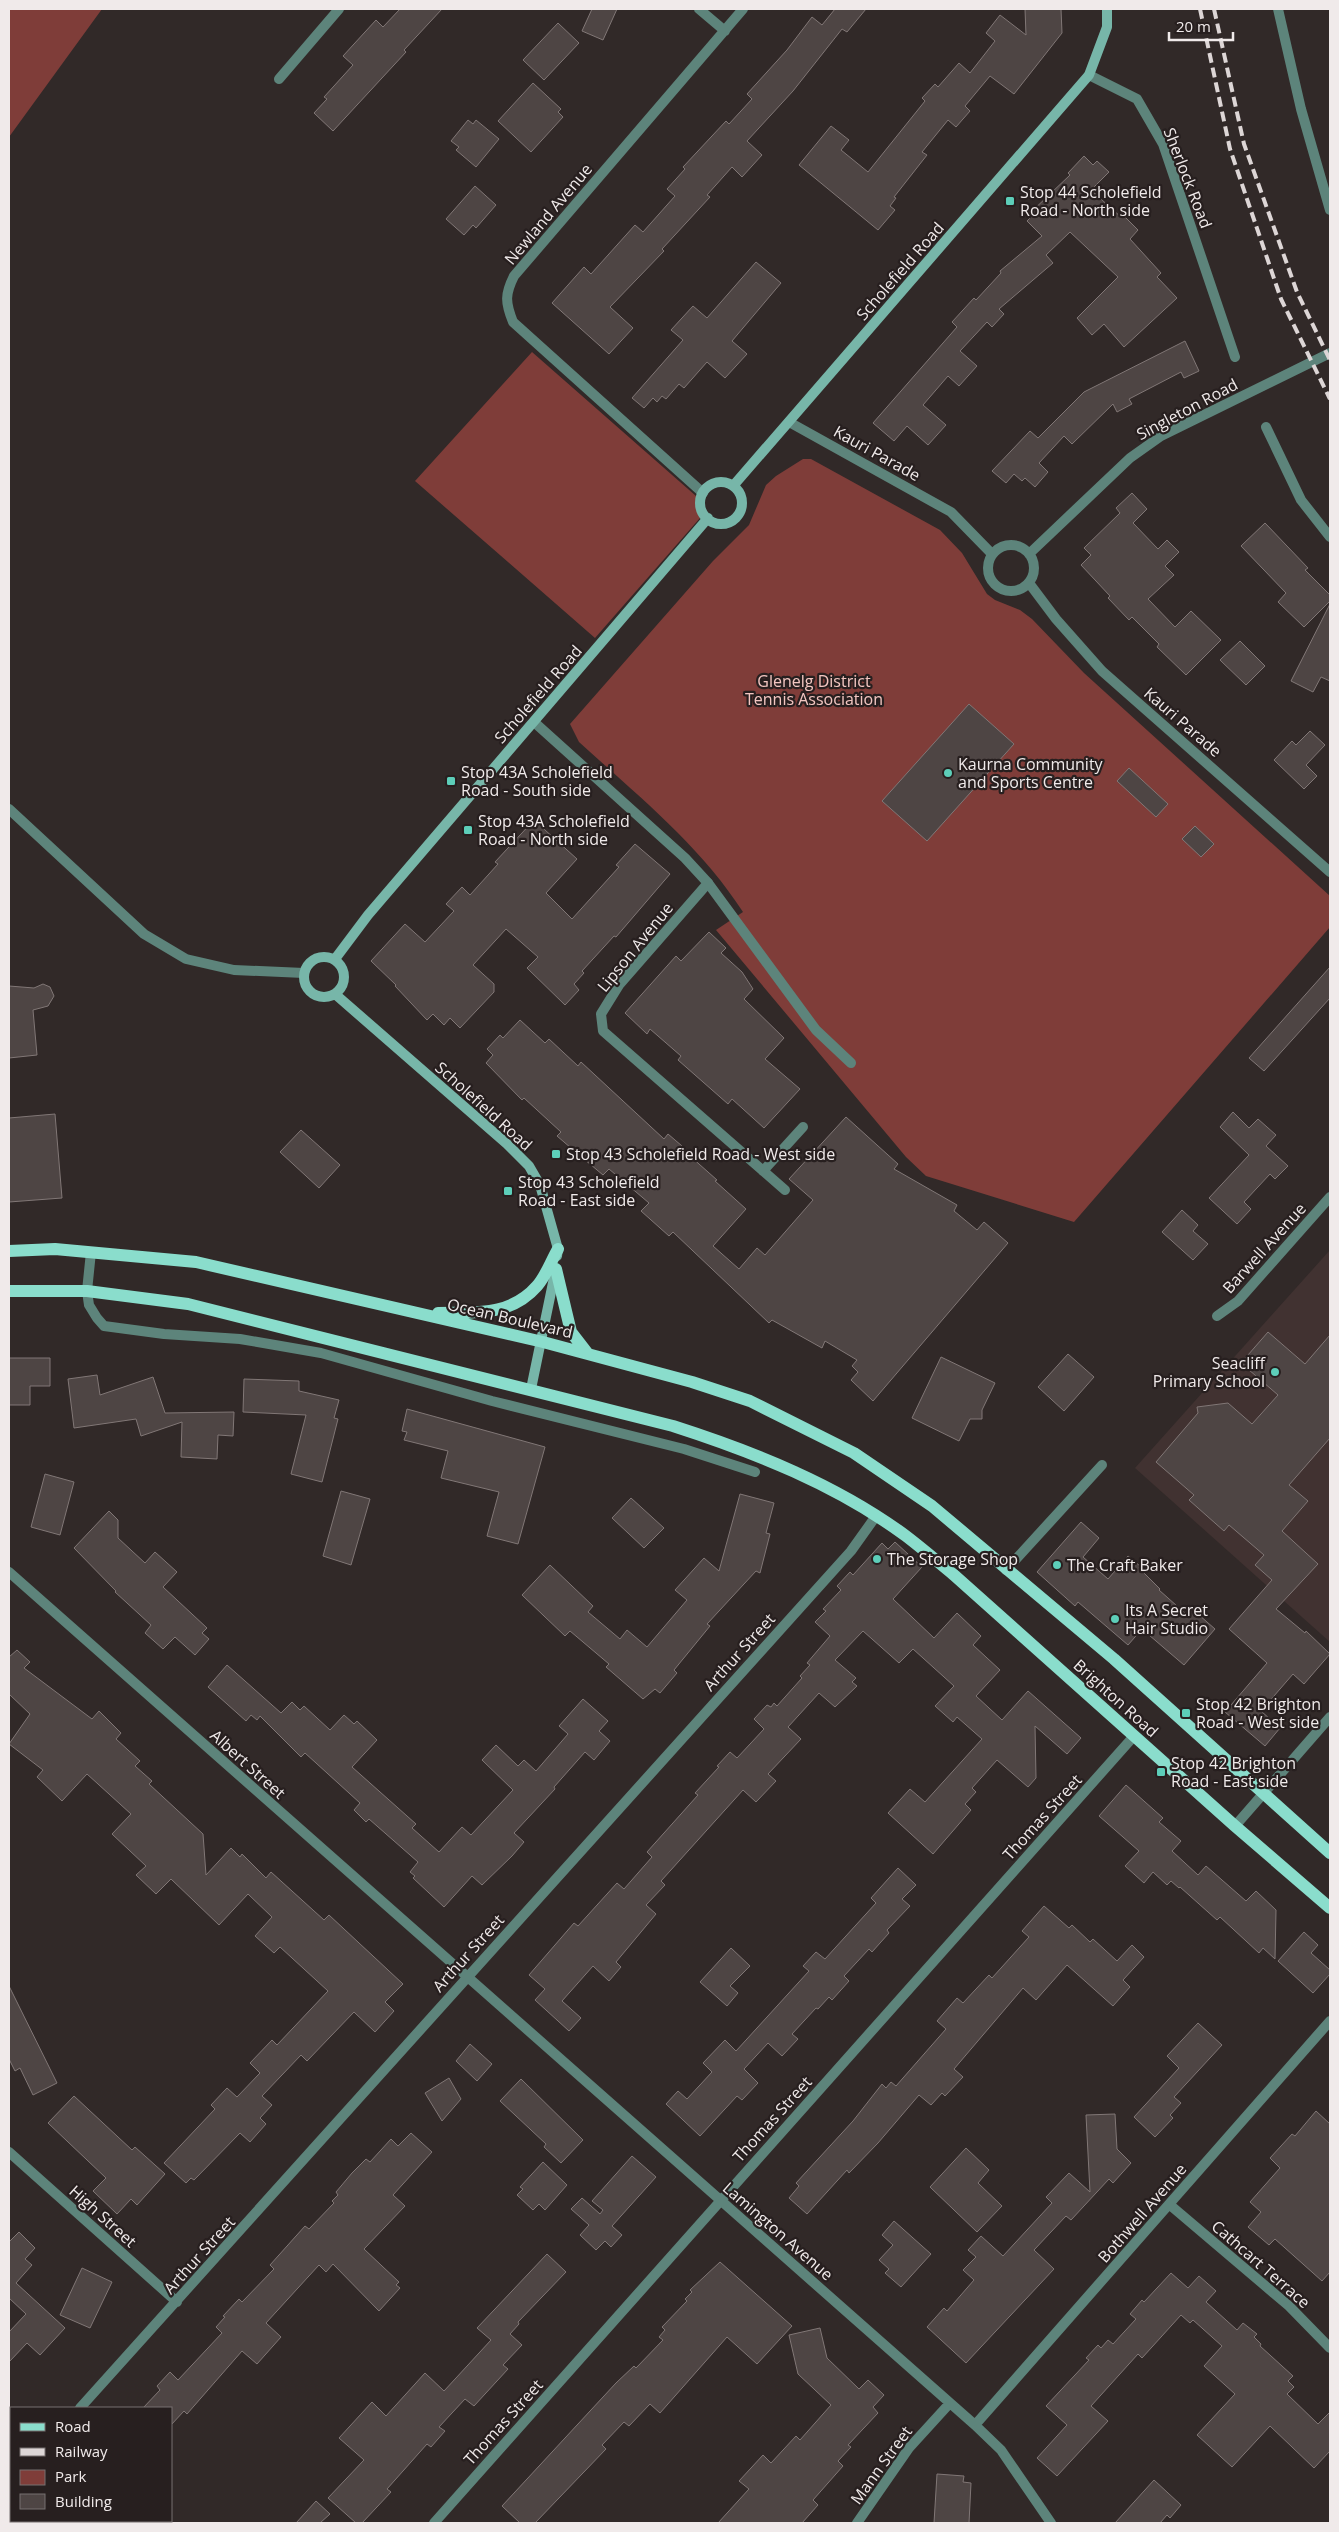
<svg xmlns="http://www.w3.org/2000/svg" width="1339" height="2532" viewBox="0 0 1339 2532" font-family="'Open Sans',sans-serif">
  <style>
    .built { fill: #413231 }
    .green { fill: #7f3d39 }
    .building { fill: #4e4544; stroke: #817776 }
    .lines { fill: none; stroke-linecap: round; stroke-linejoin: round }
    .lane { stroke: #5d847b; stroke-width: 10 }
    .street { stroke: #5d847b; stroke-width: 10 }
    .secondary { stroke: #77b6a9; stroke-width: 10 }
    .primary { stroke: #8addcc; stroke-width: 12 }
    .rail { stroke: #ddd6d6; stroke-width: 4; stroke-dasharray: 10 5; stroke-linecap: butt }
    .poi-dot { fill: #5dceb9; stroke: #271f1f; stroke-width: 2 }
    .labels { text-anchor: middle; stroke-width: 4.5; stroke-linejoin: round; paint-order: stroke }
    .street-label { font-size: 16px; fill: #f0eaea; stroke: #271f1f }
    .poi-label { font-size: 16px; fill: #f0eaea; stroke: #271f1f; text-anchor: start }
    .park-label { font-size: 16px; fill: #f3c6c1; stroke: #271f1f }
  </style>
  <rect width="100%" height="100%" fill="#312928"/>
  <path class="built" d="M1330,1250V1642L1135,1468Z"/>
  <path class="green" d="M9,9H102L9,137Z
    M532,352L696,496V509L700,518L595,638L415,481Z
    M803,459H811L940,530L962,553L987,594L995,600L1020,610L1032,619L1084,673L1330,896V927L1074,1222L926,1176L906,1157L716,930L743,912C700,845 637,795 579,742L570,724L713,561L749,525L766,485L776,476Z"/>
  <path class="building" d="M400,9H442L404,50L406,52L333,131L314,113L327,99L324,97L353,65L343,56L376,20L383,27Z
    M592,9H617L603,40L582,31Z
    M835,9H866L847,32L842,29L793,91L747,141L762,155L742,177L732,167L707,195L710,197L662,249L664,251L610,307L633,328L609,354L552,303L584,267L591,274L635,225L643,232L675,196L667,189L685,169L683,167L726,121L729,124L752,99L747,94L787,50L812,17L822,25Z
    M1025,9H1061L1062,33L1014,94L990,76L965,106L970,111L956,127L948,120L922,152L927,155L894,197L896,198L890,206L895,210L878,230L799,165L831,126L849,140L841,150L868,172L925,101L922,98L935,84L938,87L959,63L970,73L995,41L986,33L1000,15L1026,35Z
    M558,23L579,43L544,80L523,60Z
    M533,83L561,109L558,112L563,117L531,152L498,121Z
    M468,120L473,124L476,120L499,139L476,167L456,150L459,147L451,141Z
    M1084,156L1093,165L1097,161L1109,172L1091,190L1122,218L1124,216L1138,230L1130,239L1161,273L1157,277L1177,298L1124,347L1104,324L1092,335L1077,318L1118,277L1070,232L1046,255L1053,263L999,309L1004,314L992,327L987,322L960,351L977,366L959,386L948,376L923,405L946,425L928,445L907,426L894,441L873,423L957,327L952,322L974,298L976,300L1001,273L1000,271L1042,236L1027,221L1032,216L1029,214L1070,175L1068,173Z
    M475,186L496,205L476,228L473,225L464,235L446,219Z
    M756,262L781,283L732,341L747,354L725,378L707,362L684,388L679,384L666,399L662,396L657,402L653,398L644,408L632,398L683,340L671,330L693,306L707,318Z
    M1185,341L1199,371L1184,378L1181,372L1129,399L1132,404L1117,412L1113,404L1072,444L1064,436L1039,463L1048,472L1035,487L1025,478L1022,481L1014,474L1006,483L992,471L1030,431L1038,438L1084,392Z
    M1132,493L1147,509L1133,523L1158,549L1167,540L1179,552L1165,566L1174,575L1148,599L1175,627L1191,611L1221,640L1186,675L1157,647L1159,644L1132,617L1129,620L1108,598L1110,596L1081,565L1091,555L1084,548L1120,513L1116,508Z
    M1265,523L1308,568L1305,570L1330,595V601L1304,627L1278,602L1286,593L1241,546Z
    M1330,604V681L1321,677L1313,692L1291,681Z
    M1240,641L1265,666L1246,685L1220,660Z
    M969,704L1014,744L927,841L882,801Z
    M1310,731L1325,745L1306,765L1317,776L1304,789L1274,760L1292,741L1296,745Z
    M1129,768L1168,804L1156,817L1117,781Z
    M534,820L577,859L546,893L572,919L619,867L616,865L635,844L670,874L616,937L614,936L582,971L584,973L574,984L579,990L565,1005L527,968L538,957L506,929L473,965L494,984V992L460,1028L450,1018L444,1025L433,1014L427,1020L395,986L396,985L371,961L405,924L425,942L454,911L446,904L462,887L470,895L498,864L495,862Z
    M1195,826L1214,844L1201,857L1182,839Z
    M709,932L726,948L721,953L742,972L753,989L744,999L784,1038L765,1059L800,1089L764,1128L732,1099L728,1104L678,1060L681,1056L650,1029L647,1034L625,1013L676,956L681,961Z
    M1330,967V998L1264,1071L1249,1058Z
    M43,984L50,987L54,996L48,1006L33,1010L37,1055L9,1058V986L34,988Z
    M520,1020L545,1043L549,1039L578,1066L581,1062L664,1139L668,1134L682,1146L681,1148L717,1180L715,1181L746,1209L713,1246L739,1269L757,1248L765,1255L813,1200L789,1179L846,1117L898,1164L894,1169L957,1205L954,1211L977,1230L984,1222L1008,1243L873,1401L851,1380L858,1372L852,1366L857,1360L825,1341L822,1348L772,1320L769,1323L673,1232L669,1236L641,1211L649,1203L609,1169L603,1175L578,1154L557,1136L561,1132L524,1098L522,1100L486,1063L493,1055L487,1049L500,1035L503,1038Z
    M1233,1112L1249,1128L1258,1119L1276,1135L1266,1146L1288,1166L1275,1179L1270,1174L1244,1202L1251,1209L1237,1224L1209,1198L1249,1155L1220,1127Z
    M55,1114L62,1198L9,1202V1118Z
    M301,1130L340,1165L319,1188L280,1152Z
    M1182,1210L1198,1225L1193,1231L1208,1244L1193,1260L1162,1232Z
    M1268,1332L1305,1364L1330,1335V1438L1289,1485L1308,1501L1282,1531L1318,1564L1276,1609L1305,1633L1306,1631L1330,1654L1304,1684L1293,1674L1261,1711L1280,1728L1265,1746L1225,1712L1267,1663L1229,1629L1272,1580L1255,1565L1264,1555L1229,1525L1224,1531L1189,1500L1194,1495L1156,1462L1198,1413L1197,1407L1228,1403L1252,1424L1278,1395L1241,1363Z
    M1068,1354L1094,1377L1064,1411L1038,1387Z
    M941,1357L995,1383L982,1410V1419H970L959,1441L912,1418Z
    M9,1358H50V1386H30V1405H9Z
    M97,1375L100,1395L153,1377L165,1413L234,1412L233,1436L218,1435L217,1459L181,1457L182,1422L141,1436L136,1419L74,1428L68,1379Z
    M244,1379L299,1381V1391L339,1400L334,1418L338,1419L322,1482L291,1474L306,1415L243,1412Z
    M407,1409L545,1447L518,1544L487,1536L499,1492L441,1478L448,1451L404,1440L407,1432L402,1431Z
    M45,1474L74,1482L60,1535L31,1527Z
    M341,1491L370,1499L351,1565L323,1556Z
    M740,1494L774,1503L766,1533L770,1534L760,1573L756,1571L707,1624L710,1626L674,1670L677,1673L660,1693L655,1689L643,1699L606,1667L609,1664L570,1631L565,1636L522,1595L550,1565L593,1606L588,1612L620,1639L627,1630L647,1647L687,1600L675,1590L704,1558L719,1571Z
    M631,1498L664,1528L644,1548L612,1518Z
    M109,1511L118,1520V1538L145,1563L155,1552L177,1572L163,1587L207,1628L202,1633L209,1639L195,1655L175,1637L163,1649L145,1633L151,1625L115,1592L116,1591L74,1548Z
    M1081,1522L1099,1538L1083,1557L1108,1579L1128,1556L1140,1566L1139,1568L1160,1589L1159,1590L1186,1614L1191,1608L1215,1629L1184,1665L1142,1629L1128,1645L1078,1602L1075,1606L1037,1572Z
    M895,1542L922,1567L893,1599L934,1638L957,1613L981,1636L973,1645L1000,1670L976,1696L1002,1720L1028,1691L1081,1738L1067,1754L1035,1726L1036,1778L1028,1787L997,1760L972,1788L976,1792L965,1804L971,1810L933,1854L888,1813L910,1789L925,1802L982,1739L957,1717L953,1722L935,1706L954,1686L913,1649L899,1663L863,1631L835,1660L856,1678L852,1682L857,1686L835,1707L819,1693L788,1727L801,1739L768,1774L776,1781L756,1802L743,1790L661,1881L665,1885L646,1905L656,1914L616,1962L621,1967L609,1981L593,1966L562,2001L581,2018L569,2031L535,2000L545,1989L529,1975L574,1923L578,1926L617,1883L624,1889L652,1857L647,1852L698,1795L695,1793L719,1767L717,1766L730,1752L737,1758L764,1729L754,1719L767,1705L771,1707L774,1703L777,1706L802,1678L800,1676L810,1665L807,1663L830,1636L815,1622L826,1611L823,1609L841,1590L837,1586L850,1572L853,1575L882,1543L888,1549Z
    M17,1650L30,1662L24,1668L92,1719L99,1711L121,1733L116,1739L140,1761L135,1766L152,1781L149,1784L203,1834L206,1875L231,1848L240,1857L242,1854L266,1878L271,1872L324,1920L329,1915L403,1984L385,2002L394,2011L375,2032L354,2012L307,2061L301,2055L262,2096L272,2105L260,2118L266,2124L250,2142L240,2133L194,2180L191,2178L186,2183L164,2163L215,2109L211,2105L227,2088L237,2097L260,2073L250,2063L272,2040L277,2045L328,1991L280,1947L274,1953L255,1936L272,1917L248,1894L219,1925L171,1879L156,1894L136,1875L146,1866L112,1834L131,1814L87,1774L62,1801L37,1777L43,1770L9,1744L30,1714L9,1694V1657Z
    M227,1665L281,1713L292,1702L300,1710L304,1706L330,1730L344,1715L354,1724L357,1721L377,1740L352,1767L416,1824L412,1828L439,1852L462,1827L471,1835L513,1790L482,1760L496,1745L518,1766L524,1760L536,1771L568,1734L559,1726L583,1699L608,1721L599,1731L610,1741L594,1760L585,1752L554,1787L555,1789L514,1833L524,1842L512,1856L482,1885L472,1876L444,1907L413,1878L415,1876L410,1872L418,1862L369,1819L366,1822L354,1810L360,1803L305,1753L301,1757L260,1716L257,1720L251,1715L246,1721L208,1687Z
    M1126,1785L1163,1818L1159,1822L1181,1841L1172,1851L1198,1875L1206,1866L1246,1901L1256,1891L1276,1910L1275,1959L1263,1948L1259,1953L1220,1917L1217,1920L1180,1887L1179,1888L1171,1881L1167,1885L1153,1872L1144,1883L1125,1866L1139,1851L1099,1816Z
    M898,1868L916,1885L902,1899L910,1906L887,1930L889,1933L872,1952L869,1949L844,1976L849,1981L832,2000L829,1997L818,2009L816,2008L792,2034L798,2039L782,2056L768,2043L744,2069L758,2083L742,2100L737,2096L700,2136L666,2104L678,2091L687,2099L712,2072L703,2063L725,2040L736,2051L809,1971L803,1966L816,1952L825,1959L876,1903L871,1898Z
    M1044,1906L1069,1928L1072,1925L1090,1942L1093,1939L1117,1961L1132,1945L1144,1957L1123,1980L1130,1987L1113,2006L1067,1965L1036,2000L1023,1988L954,2069L963,2077L945,2096L942,2093L931,2105L919,2095L878,2143L849,2173L847,2170L807,2214L789,2198L799,2186L796,2183L853,2121L882,2084L886,2088L891,2082L896,2086L946,2029L937,2021L957,1998L963,2003L989,1975L992,1978L1029,1937L1022,1931Z
    M1304,1932L1318,1945L1311,1953L1330,1970V1974L1313,1993L1278,1961Z
    M731,1948L750,1966L730,1986L738,1993L727,2006L700,1982Z
    M9,1986L57,2083L33,2095L20,2068L15,2071L9,2059Z
    M1198,2023L1222,2045L1174,2097L1181,2103L1170,2115L1173,2118L1155,2137L1134,2117L1179,2068L1167,2056Z
    M470,2044L492,2064L477,2081L456,2061Z
    M449,2078L461,2099L442,2121L425,2093Z
    M521,2079L583,2140L561,2163L544,2147L546,2144L500,2101Z
    M74,2096L132,2150L135,2147L165,2174L137,2205L131,2199L117,2214L93,2191L106,2178L48,2123Z
    M1316,2111L1330,2124V2272L1322,2281L1275,2239L1269,2245L1248,2227L1261,2212L1250,2202L1280,2168L1270,2158L1292,2134L1295,2136Z
    M1115,2114L1117,2149L1131,2163L1113,2183L1109,2179L1071,2220L1066,2216L1034,2250L1054,2269L966,2363L927,2327L944,2308L947,2311L974,2280L963,2270L976,2257L968,2250L981,2236L1003,2256L1052,2203L1046,2197L1069,2173L1090,2192L1086,2115Z
    M411,2133L432,2152L393,2195L405,2206L364,2249L399,2282L396,2285L400,2288L379,2311L333,2264L326,2272L319,2265L266,2323L281,2337L257,2364L242,2351L187,2414L184,2411L171,2425V2408H143L160,2390L157,2386L170,2372L178,2380L222,2333L216,2327L225,2317L223,2316L239,2299L242,2302L274,2269L270,2265L305,2226L309,2229L334,2203L332,2201L338,2195L336,2192L352,2173L366,2159L370,2162L391,2139L398,2146Z
    M966,2148L989,2170L978,2183L1002,2206L977,2232L930,2187Z
    M632,2156L656,2177L612,2226L622,2235L611,2247L605,2241L596,2250L580,2235L589,2225L571,2209L582,2198L600,2214L603,2210L592,2201Z
    M543,2162L567,2185L545,2210L539,2204L533,2210L517,2195L523,2189L520,2187Z
    M894,2221L931,2254L901,2287L885,2273L889,2269L879,2260L893,2245L882,2235Z
    M19,2232L35,2248L25,2259L32,2265L16,2283L65,2328L40,2355L27,2343L9,2362V2332L26,2314L9,2298V2242Z
    M547,2254L566,2272L518,2322L519,2324L510,2334L522,2345L503,2365L508,2369L474,2406L465,2399L439,2427L445,2431L431,2447L427,2444L387,2489L391,2492L362,2523H356L328,2498L364,2460L339,2438L372,2402L386,2416L425,2373L444,2391L491,2340L477,2328Z
    M720,2262L792,2326L757,2364L727,2337L660,2413L650,2404L629,2426L624,2422L602,2445L606,2449L535,2523H520L502,2506L616,2383L634,2366L636,2368L663,2340L659,2337L665,2330L662,2327L687,2301L685,2299L692,2292L690,2290Z
    M82,2268L112,2282L90,2328L60,2315Z
    M1171,2273L1188,2288L1199,2276L1216,2291L1206,2302L1237,2330L1243,2323L1257,2334L1254,2337L1261,2344L1260,2346L1293,2376L1288,2381L1294,2387L1287,2394L1318,2424L1330,2412V2451L1314,2468L1270,2426L1232,2467L1197,2435L1235,2394L1204,2366L1222,2346L1193,2320L1190,2323L1181,2315L1142,2358L1138,2354L1091,2406L1108,2421L1057,2476L1037,2458L1067,2425L1046,2406L1089,2360L1086,2358L1098,2345L1101,2348L1108,2340L1113,2344L1136,2319L1130,2314L1142,2300L1144,2302Z
    M820,2328L827,2358L859,2389L868,2380L884,2395L873,2407L878,2413L848,2445L851,2447L838,2461L843,2466L813,2500L818,2505L802,2523H718L749,2489L739,2481L763,2455L771,2463L796,2436L800,2440L831,2405L798,2374L789,2335Z
    M937,2474L964,2476L963,2482L971,2483L969,2523H934Z
    M1154,2480L1181,2505L1170,2518L1167,2515L1160,2523H1115Z
    M316,2501L330,2514L320,2523H296Z"/>
  <g class="lines">
    <path class="lane" d="M708,883L816,1030L851,1063"/>
    <path class="street" d="M699,9L725,31
      M1278,9L1301,109L1330,210
      M1089,75L1137,99L1163,144L1235,357
      M279,79L339,9
      M789,422L951,512L992,554
      M1266,427L1301,500L1330,537
      M703,493L513,322C505,302 505,294 514,276L743,9
      M988 568a23 23 0 1 1 46 0a23 23 0 1 1-46 0Z
      M1029,554L1130,458L1161,436L1330,353
      M1029,583L1056,619L1102,671L1330,872
      M534,722L685,858L708,883L619,985L601,1014L603,1031L785,1190
      M9,809L144,934L186,959L234,970L304,973
      M763,1171L803,1127
      M91,1252L87,1291L89,1305L97,1318L104,1326L164,1334L240,1339L321,1353L492,1401L684,1449L755,1472
      M1217,1316L1238,1301L1330,1197
      M1006,1570L1102,1465
      M9,1572L975,2425L1001,2450L1051,2523
      M1235,1826L1330,1717
      M9,2152L177,2302
      M1170,2205L1289,2306L1330,2348
      M80,2408L851,1551L876,1516
      M975,2425L1330,2021
      M9,2438L11,2437
      M434,2523L1134,1736
      M857,2523L909,2448L950,2403"/>
    <path class="secondary" d="M700 503a21 21 0 1 1 42 0a21 21 0 1 1-42 0Z
      M733,486L1089,75L1107,27V9
      M304 977a20 20 0 1 1 40 0a20 20 0 1 1-40 0Z
      M335,959L368,915L708,518
      M335,994L507,1144L529,1166L540,1185L558,1249L557,1256
      M531,1389L555,1273"/>
    <path class="primary" d="M9,1251L55,1249L196,1262L543,1342L692,1382L750,1401L854,1453L932,1506L1114,1659L1330,1853
      M556,1269L571,1332L588,1354
      M9,1291H87L188,1304L673,1426C754,1452 837,1485 906,1536C923,1549 938,1562 954,1575L1235,1826L1330,1908
      M438,1313C474,1312 510,1317 537,1286C546,1276 551,1261 558,1249"/>
    <path class="rail" d="M1200,9L1230,149L1281,299L1330,399
      M1214,9L1244,144L1297,292L1330,360"/>
  </g>
  <g class="poi-dot">
    <rect x="1005" y="196" width="10" height="10" rx="2.5"/>
    <circle cx="948" cy="773" r="5"/>
    <rect x="446" y="776" width="10" height="10" rx="2.5"/>
    <rect x="463" y="825" width="10" height="10" rx="2.5"/>
    <rect x="551" y="1149" width="10" height="10" rx="2.5"/>
    <rect x="503" y="1186" width="10" height="10" rx="2.5"/>
    <circle cx="1275" cy="1372" r="5"/>
    <circle cx="877" cy="1559" r="5"/>
    <circle cx="1057" cy="1565" r="5"/>
    <circle cx="1115" cy="1619" r="5"/>
    <rect x="1181" y="1708" width="10" height="10" rx="2.5"/>
    <rect x="1156" y="1767" width="10" height="10" rx="2.5"/>
  </g>
  <g class="labels">
    <g class="street-label">
      <text transform="translate(1188 178) rotate(69)" y="6">Sherlock Road</text>
      <text transform="translate(548 214) rotate(-50)" y="6">Newland Avenue</text>
      <text transform="translate(900 271) rotate(-49)" y="6">Scholefield Road</text>
      <text transform="translate(1187 409) rotate(-28)" y="6">Singleton Road</text>
      <text transform="translate(877 453) rotate(29)" y="6">Kauri Parade</text>
      <text transform="translate(538 694) rotate(-49)" y="6">Scholefield Road</text>
      <text transform="translate(1183 722) rotate(41)" y="6">Kauri Parade</text>
      <text transform="translate(635 947) rotate(-51)" y="6">Lipson Avenue</text>
      <text transform="translate(484 1106) rotate(42)" y="6">Scholefield Road</text>
      <text transform="translate(1264 1248) rotate(-48)" y="6">Barwell Avenue</text>
      <text transform="translate(510 1318) rotate(13)" y="6">Ocean Boulevard</text>
      <text transform="translate(739 1652) rotate(-48)" y="6">Arthur Street</text>
      <text transform="translate(1116 1698) rotate(42)" y="6">Brighton Road</text>
      <text transform="translate(248 1764) rotate(42)" y="6">Albert Street</text>
      <text transform="translate(1042 1817) rotate(-48)" y="6">Thomas Street</text>
      <text transform="translate(468 1953) rotate(-48)" y="6">Arthur Street</text>
      <text transform="translate(772 2119) rotate(-48)" y="6">Thomas Street</text>
      <text transform="translate(1142 2213) rotate(-49)" y="6">Bothwell Avenue</text>
      <text transform="translate(103 2216) rotate(42)" y="6">High Street</text>
      <text transform="translate(778 2231) rotate(41)" y="6">Lamington Avenue</text>
      <text transform="translate(199 2255) rotate(-48)" y="6">Arthur Street</text>
      <text transform="translate(1261 2264) rotate(41)" y="6">Cathcart Terrace</text>
      <text transform="translate(503 2422) rotate(-48)" y="6">Thomas Street</text>
      <text transform="translate(881 2465) rotate(-54)" y="6">Mann Street</text>
    </g>
    <g class="poi-label">
      <text x="1020" y="198">Stop 44 Scholefield<tspan x="1020" dy="18">Road - North side</tspan></text>
      <text x="958" y="770">Kaurna Community<tspan x="958" dy="18">and Sports Centre</tspan></text>
      <text x="461" y="778">Stop 43A Scholefield<tspan x="461" dy="18">Road - South side</tspan></text>
      <text x="478" y="827">Stop 43A Scholefield<tspan x="478" dy="18">Road - North side</tspan></text>
      <text x="566" y="1160">Stop 43 Scholefield Road - West side</text>
      <text x="518" y="1188">Stop 43 Scholefield<tspan x="518" dy="18">Road - East side</tspan></text>
      <text x="1265" y="1369" text-anchor="end">Seacliff<tspan x="1265" dy="18">Primary School</tspan></text>
      <text x="887" y="1565">The Storage Shop</text>
      <text x="1067" y="1571">The Craft Baker</text>
      <text x="1125" y="1616">Its A Secret<tspan x="1125" dy="18">Hair Studio</tspan></text>
      <text x="1196" y="1710">Stop 42 Brighton<tspan x="1196" dy="18">Road - West side</tspan></text>
      <text x="1171" y="1769">Stop 42 Brighton<tspan x="1171" dy="18">Road - East side</tspan></text>
    </g>
    <g class="park-label">
      <text x="814" y="687">Glenelg District<tspan x="814" dy="18">Tennis Association</tspan></text>
    </g>
  </g>
  <rect width="1339" height="2532" fill="none" stroke="#f0eaea" stroke-width="20"/>
  <rect x="10" y="2407" width="162" height="115" fill="#271f1f" stroke="#777070"/>
  <rect x="20" y="2423" width="25" height="8" fill="#8addcc" stroke="#777070"/>
  <text x="55" y="2432" font-size="15" fill="#f0eaea">Road</text>
  <rect x="20" y="2448" width="25" height="8" fill="#ddd6d6" stroke="#777070"/>
  <text x="55" y="2457" font-size="15" fill="#f0eaea">Railway</text>
  <rect x="20" y="2470" width="25" height="15" fill="#7f3d39" stroke="#777070"/>
  <text x="55" y="2482" font-size="15" fill="#f0eaea">Park</text>
  <rect x="20" y="2494" width="25" height="15" fill="#4e4544" stroke="#777070"/>
  <text x="55" y="2507" font-size="15" fill="#f0eaea">Building</text>
  <path d="M1169 32v8h64v-8" fill="none" stroke="#f0eaea" stroke-width="2.5"/>
  <text x="1176" y="32" font-size="15" fill="#f0eaea" stroke="#271f1f" stroke-width="4" paint-order="stroke">20 m</text>
</svg>
